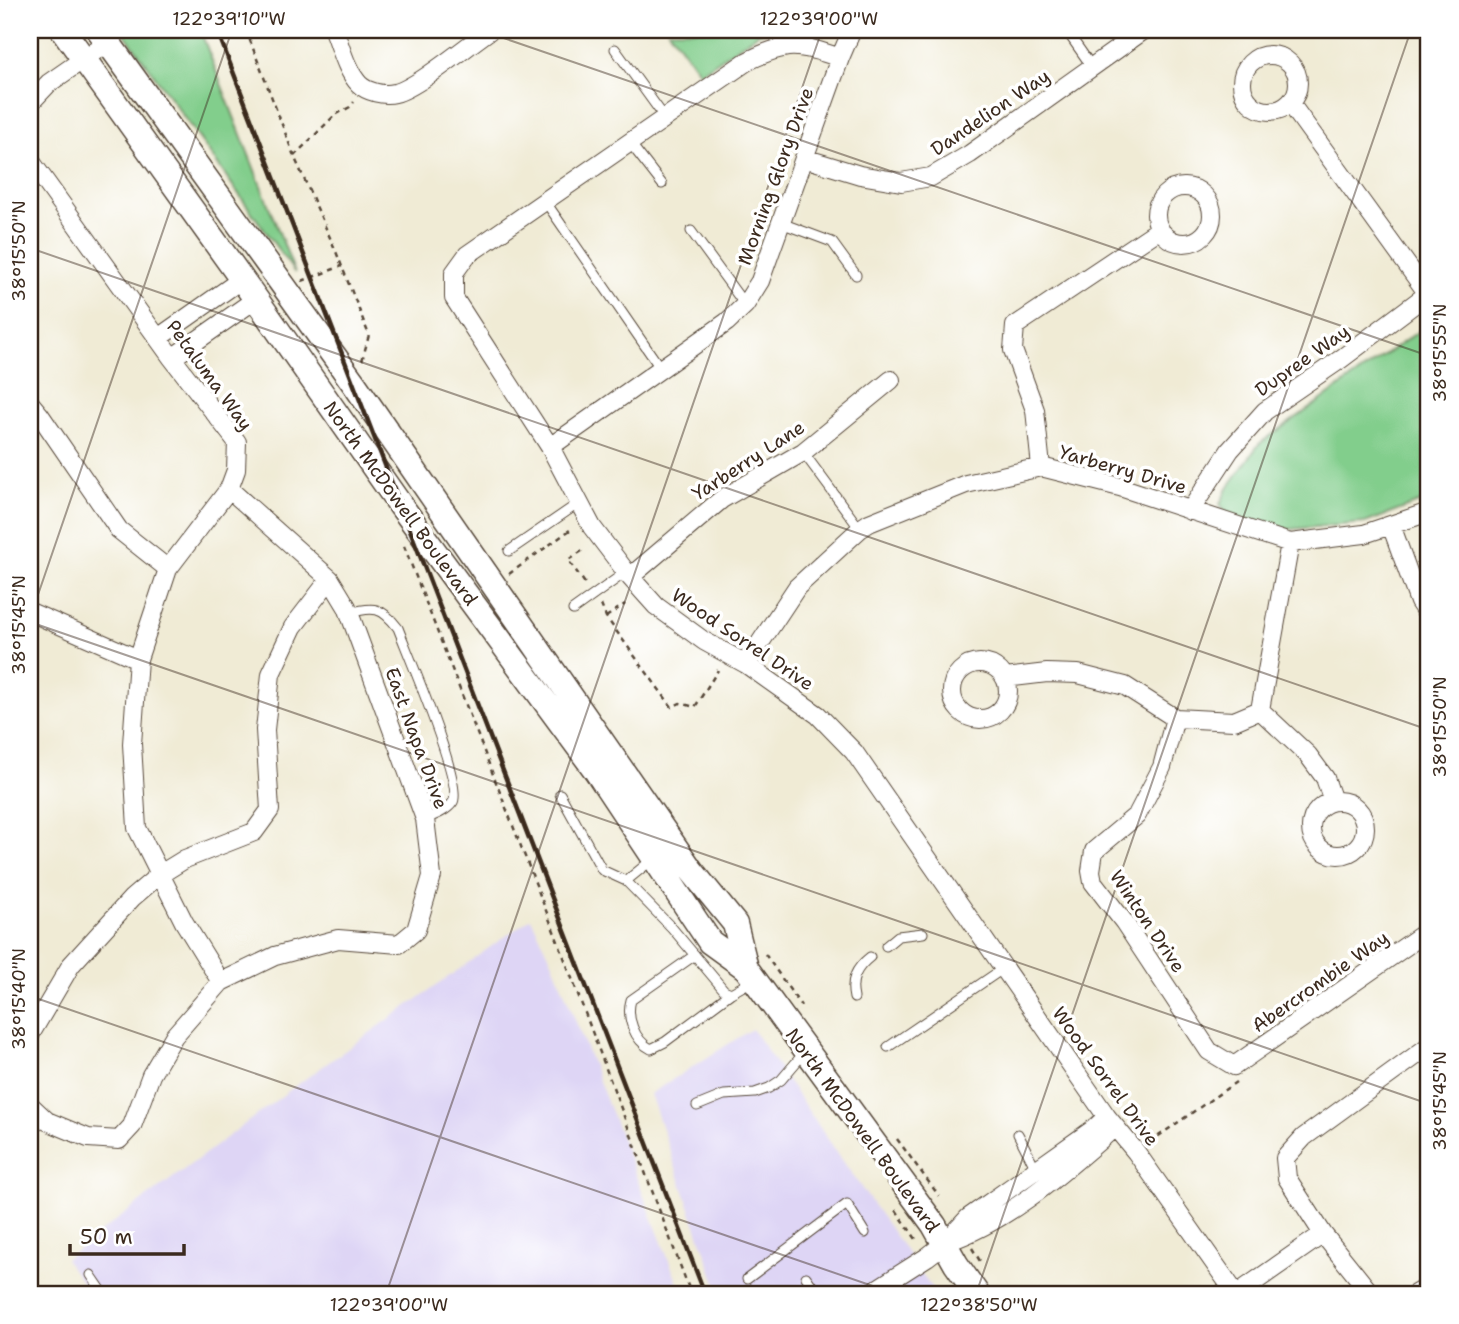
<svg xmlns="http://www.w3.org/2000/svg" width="1459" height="1324" viewBox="0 0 1459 1324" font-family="'Shantell Sans',sans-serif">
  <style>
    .built { fill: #ded5f5 }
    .green { fill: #82ce8c; stroke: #5e7c55; stroke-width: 2 }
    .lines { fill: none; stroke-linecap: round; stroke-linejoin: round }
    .service-casing { stroke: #564739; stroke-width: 11 }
    .minor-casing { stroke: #564739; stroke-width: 20 }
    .secondary-casing { stroke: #564739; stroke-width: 27 }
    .path { stroke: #564739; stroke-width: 2.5; stroke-dasharray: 5 5; stroke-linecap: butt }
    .service { stroke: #fff; stroke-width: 9 }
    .minor { stroke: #fff; stroke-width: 18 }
    .secondary { stroke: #fff; stroke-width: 24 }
    .rail { stroke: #3b2a1e; stroke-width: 4.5 }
    .ticks { fill: none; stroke: #3b2a1e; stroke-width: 2; stroke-opacity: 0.45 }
    .labels { text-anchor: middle; stroke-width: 7; stroke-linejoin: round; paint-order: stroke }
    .street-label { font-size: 19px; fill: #3b2a1e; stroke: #fff }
    .neatline { fill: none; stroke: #3b2a1e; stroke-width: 2.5 }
    .ticks-label { font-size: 18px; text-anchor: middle; fill: #3b2a1e }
  </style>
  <rect width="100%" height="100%" fill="#fff"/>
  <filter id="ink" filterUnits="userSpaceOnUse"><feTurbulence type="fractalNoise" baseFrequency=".0143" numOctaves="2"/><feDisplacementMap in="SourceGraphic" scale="14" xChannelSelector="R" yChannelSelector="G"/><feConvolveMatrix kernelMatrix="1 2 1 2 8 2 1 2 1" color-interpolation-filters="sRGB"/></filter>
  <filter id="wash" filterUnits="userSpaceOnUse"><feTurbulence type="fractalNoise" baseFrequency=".00686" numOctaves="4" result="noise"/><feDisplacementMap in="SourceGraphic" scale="28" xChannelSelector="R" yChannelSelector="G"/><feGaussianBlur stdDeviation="1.57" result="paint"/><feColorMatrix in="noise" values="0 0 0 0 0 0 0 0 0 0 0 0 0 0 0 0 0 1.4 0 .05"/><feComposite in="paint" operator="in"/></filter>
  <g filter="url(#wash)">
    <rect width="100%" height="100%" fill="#f0ebd5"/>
    <path class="built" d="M531,918L553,963L682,1294H90L65,1259L294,1087Z
      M752,1029L865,1193L936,1294H720L650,1094Z"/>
    <path class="green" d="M122,30H200L295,273Z
      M668,30H771L759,33L700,73Z
      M1429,324V499L1365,523L1279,530L1230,517L1220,504L1227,489L1259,444Z"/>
  </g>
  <g filter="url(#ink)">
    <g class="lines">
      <g class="service-casing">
        <path id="service" d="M1066,30L1092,67
          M615,49L665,118
          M630,143L662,184
          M545,201L661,369
          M781,223L832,242L856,275
          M691,231L745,305
          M803,452L860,529
          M509,551L579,503
          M573,610L626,572
          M349,613C374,606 382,607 398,628C408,654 464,785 453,802C447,811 435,815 425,819
          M560,794L602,870L626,881L672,928L724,990L731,993L752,981
          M626,881L653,859
          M886,946L898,936L923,933
          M695,955L631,1000C626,1017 634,1040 651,1049L665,1042L731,993
          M854,998C850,980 856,968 870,957
          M888,1047L1004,968
          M697,1106L724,1095L755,1093L769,1088L781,1080L804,1053
          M1018,1134L1036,1169
          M91,1275L104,1294
          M806,1277L818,1294
          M747,1279L847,1204L865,1233"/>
      </g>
      <g class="minor-casing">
        <path id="minor" d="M334,30C341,47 346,70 359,84C367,92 384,96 395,93C417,88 468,45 490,30
          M1242 83a28 28 0 1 1 56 0a28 28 0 1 1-56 0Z
          M840,58C798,43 786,42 746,62L467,255L454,273V298L550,447L592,527L630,577L656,606L704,641L746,664L818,715L854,752L1107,1117L1136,1152L1236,1294
          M30,103L49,83L108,42
          M1290,103L1428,294
          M804,158L860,175L901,182L931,177L970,154L1144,30
          M30,160L172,358L237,442L236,470L229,489L168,569L138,659L132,744L137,828L184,922L221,982
          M1156 215a28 28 0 1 1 56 0a28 28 0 1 1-56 0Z
          M158,338L242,279
          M172,358L256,299
          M30,403L40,415L119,530L168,569
          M550,447L727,322L745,305L760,281L840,58L852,30
          M1041,467L1035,410L1013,350L1015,326L1160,229
          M1190,511L1230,450L1265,411L1341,359L1429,293
          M1391,525L1419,602L1429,617
          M630,577L722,499L803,452L891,380
          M30,612L138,659
          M952 691a28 28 0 1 1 56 0a28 28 0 1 1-56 0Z
          M746,664L797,587L860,529L869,523L966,484L1041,467L1120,487L1290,543L1364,534L1429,512
          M1005,678L1047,673L1078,674L1125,686L1175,718L1234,721L1260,710
          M1260,710L1290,543
          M1260,710L1308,755L1325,778L1333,801
          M1175,718L1162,767L1137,815L1094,851L1091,871L1093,882L1124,922L1209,1051L1234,1066L1429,930
          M1311 828a27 27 0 1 1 54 0a27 27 0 1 1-54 0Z
          M30,1035L71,965L132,898L159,875L185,859L254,832L270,810L265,730L271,674L293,627L330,579
          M30,1105L47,1121L88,1138L119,1140L132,1126L151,1075L174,1036L221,982L275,956L338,939L399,944L416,930L432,876L425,819L347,607L330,579L229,489
          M947,1242C1011,1220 1064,1171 1115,1127
          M869,1294L927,1257L944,1244L968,1218L1095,1128L1107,1117
          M1237,1294L1323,1234
          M1371,1294L1323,1234L1287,1178L1285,1158L1304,1137L1429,1046
          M1415,1294L1429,1286"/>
      </g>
      <g class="secondary-casing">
        <path id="secondary" d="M63,30L256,299L401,506L597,772L710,942L746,968L934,1225L956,1264L977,1294
          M99,30L355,385L691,870L735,924L746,968"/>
      </g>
      <path class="path" d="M246,30L294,156L335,249L369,335L362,361
        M294,156L335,115L350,107L354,102
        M302,281L342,266
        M404,546L559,944L691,1294
        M582,551L568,560L587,586
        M509,574L570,530
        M601,605L606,617L672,707L680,703L695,707L718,670
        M606,617L625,604
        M765,954L801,1006
        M897,1139L939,1196
        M1150,1142L1236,1082
        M896,1210L918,1242
        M972,1248L980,1261"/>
      <use href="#service" class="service"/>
      <use href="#minor" class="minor"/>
      <use href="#secondary" class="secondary"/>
      <path class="rail" d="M217,30L705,1294"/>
    </g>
  </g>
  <path class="ticks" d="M480,30L1429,356M30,248L1429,730M30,618L232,30M30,622L1429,1104M30,996L896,1294M386,1294L822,30M976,1294L1411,30"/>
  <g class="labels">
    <g class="street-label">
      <text transform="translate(990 112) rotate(-34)" y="7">Dandelion Way</text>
      <text transform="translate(775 176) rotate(-70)" y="7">Morning Glory Drive</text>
      <text transform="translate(1302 360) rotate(-35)" y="7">Dupree Way</text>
      <text transform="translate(210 375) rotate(54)" y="7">Petaluma Way</text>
      <text transform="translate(748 460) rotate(-33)" y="7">Yarberry Lane</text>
      <text transform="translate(1123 469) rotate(16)" y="7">Yarberry Drive</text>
      <text transform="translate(401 503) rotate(54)" y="7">North McDowell Boulevard</text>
      <text transform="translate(743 639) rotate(34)" y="7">Wood Sorrel Drive</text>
      <text transform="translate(417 738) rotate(70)" y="7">East Napa Drive</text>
      <text transform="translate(1148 921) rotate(56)" y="7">Winton Drive</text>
      <text transform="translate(1320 981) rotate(-35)" y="7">Abercrombie Way</text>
      <text transform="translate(1106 1076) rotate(54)" y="7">Wood Sorrel Drive</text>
      <text transform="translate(863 1130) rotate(54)" y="7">North McDowell Boulevard</text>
    </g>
  </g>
  <rect width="1459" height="1324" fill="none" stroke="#fff" stroke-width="77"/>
  <path d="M70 1244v10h114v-10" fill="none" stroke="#3b2a1e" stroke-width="3.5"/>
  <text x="80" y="1244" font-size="21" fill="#3b2a1e" stroke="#ffffff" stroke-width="5" paint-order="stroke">50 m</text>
  <rect x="38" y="38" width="1382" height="1248" class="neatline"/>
  <g class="ticks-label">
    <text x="229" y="25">122°39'10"W</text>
    <text x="819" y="25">122°39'00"W</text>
    <text transform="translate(19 251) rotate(-90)" y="6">38°15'50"N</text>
    <text transform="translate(1440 353) rotate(-90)" y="6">38°15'55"N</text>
    <text transform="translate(19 625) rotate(-90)" y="6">38°15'45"N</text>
    <text transform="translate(1440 727) rotate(-90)" y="6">38°15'50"N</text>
    <text transform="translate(19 999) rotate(-90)" y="6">38°15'40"N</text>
    <text transform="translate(1440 1101) rotate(-90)" y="6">38°15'45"N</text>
    <text x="389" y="1311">122°39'00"W</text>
    <text x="979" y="1311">122°38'50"W</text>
  </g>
</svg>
